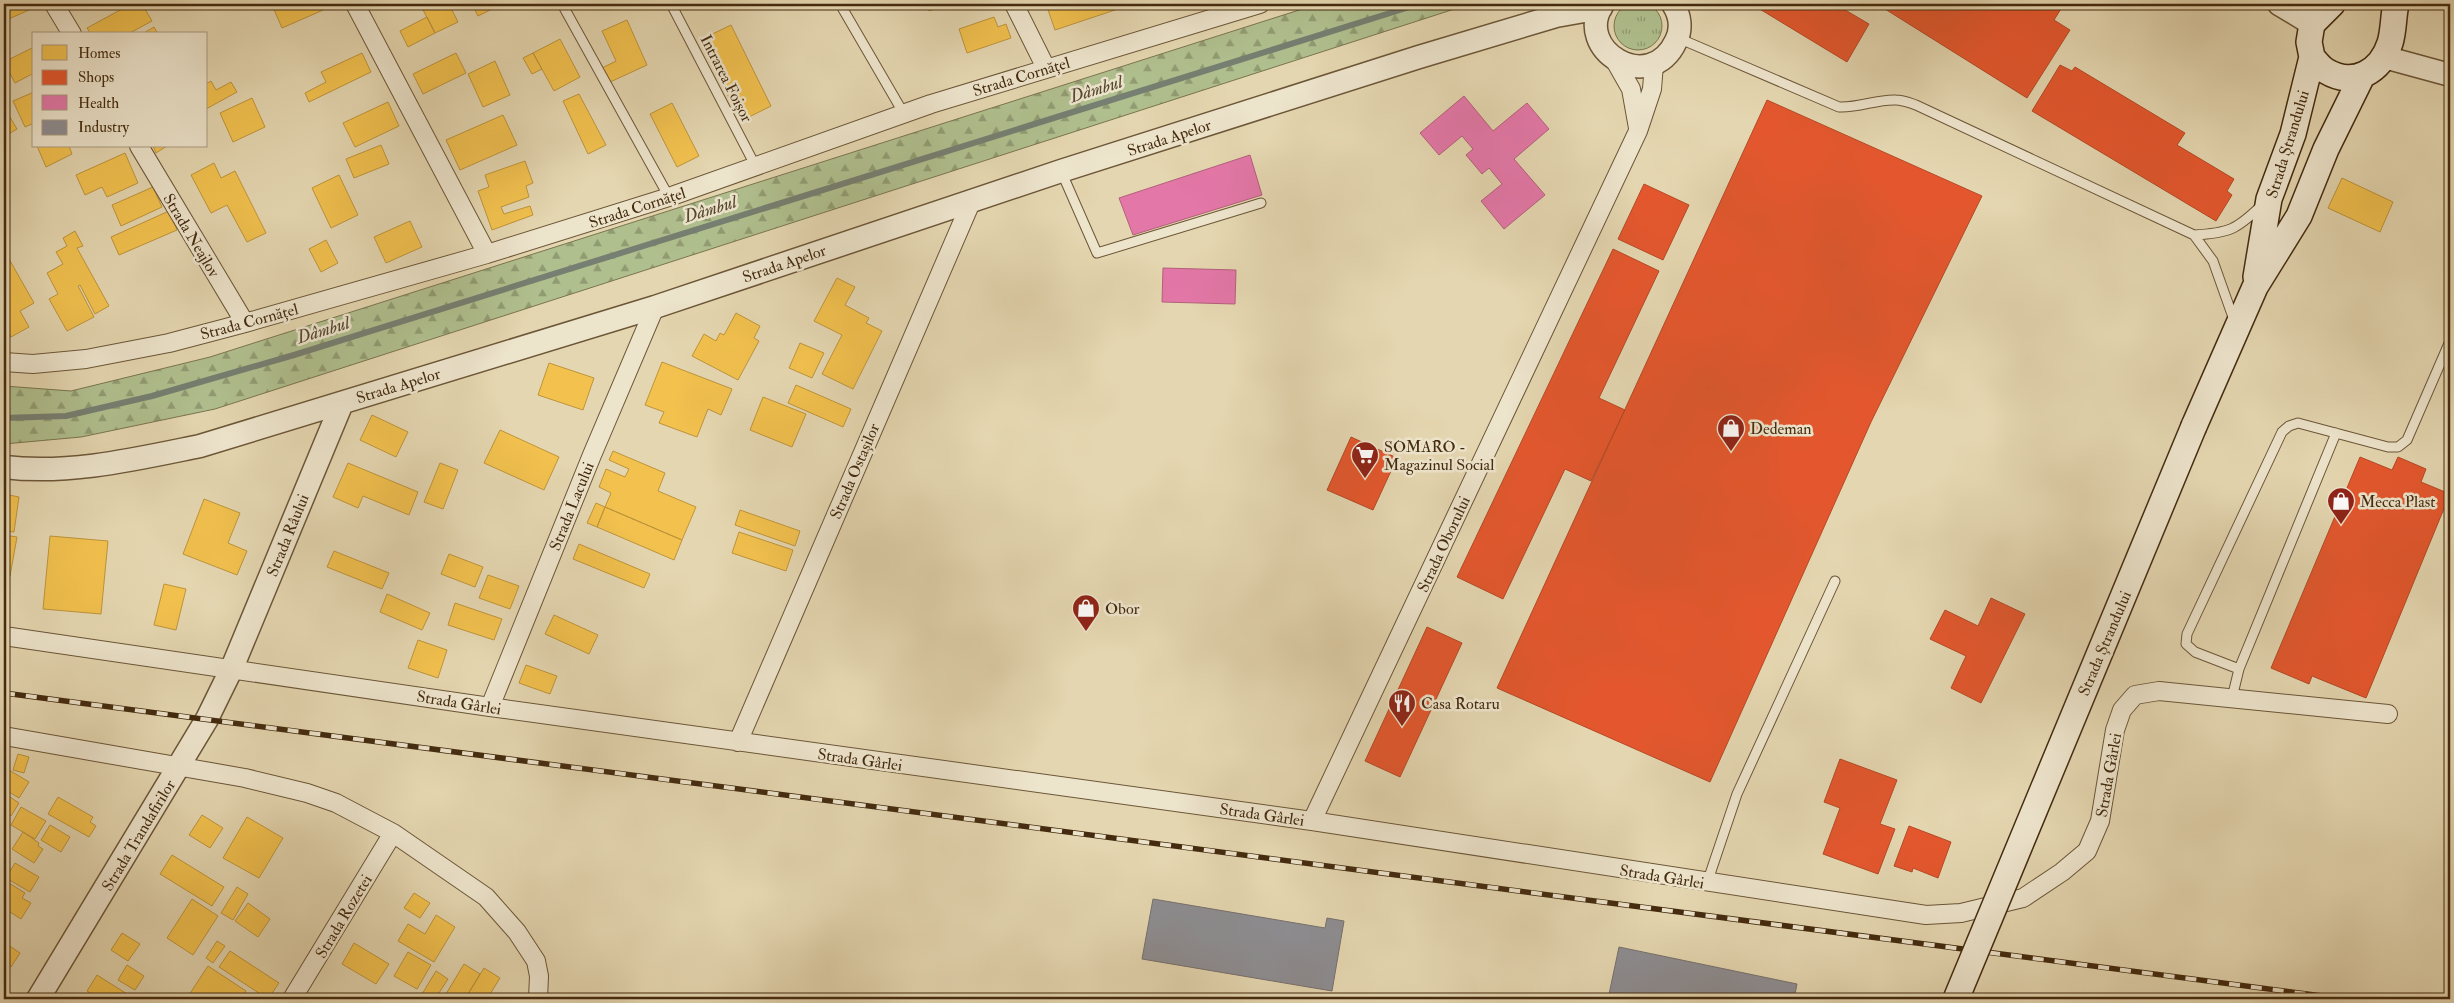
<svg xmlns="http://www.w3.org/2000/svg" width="2454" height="1003" viewBox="0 0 2454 1003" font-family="'IM FELL Double Pica',serif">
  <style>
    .grass { fill: url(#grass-tufts); stroke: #7a754e }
    .forest { fill: url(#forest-firs); stroke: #7a754e }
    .homes { fill: #f2c14e; stroke: #be943b }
    .shops { fill: #e4572e; stroke: #b44a25 }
    .health { fill: #e377a8; stroke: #b3607a }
    .industry { fill: #8d8d92; stroke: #77706b }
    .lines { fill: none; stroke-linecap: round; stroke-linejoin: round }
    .stream { stroke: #767f71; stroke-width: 6 }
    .service-casing { stroke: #6c5637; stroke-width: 11 }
    .minor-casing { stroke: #6c5637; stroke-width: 20 }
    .tertiary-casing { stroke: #6c5637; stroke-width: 25 }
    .secondary-casing { stroke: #442b0f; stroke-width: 28 }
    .service { stroke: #ede4cc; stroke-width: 9 }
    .minor { stroke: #ede4cc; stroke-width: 18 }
    .tertiary { stroke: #ede4cc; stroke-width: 22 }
    .secondary { stroke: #ede4cc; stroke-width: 25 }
    .rail-casing { stroke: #442b0f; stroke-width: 5.5 }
    .rail { stroke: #ede4cc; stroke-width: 4; stroke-dasharray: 11; stroke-linecap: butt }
    .secondary-bridge-casing { stroke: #442b0f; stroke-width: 28; stroke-linecap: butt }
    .secondary-bridge { stroke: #ede4cc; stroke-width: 25 }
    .labels { text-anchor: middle; stroke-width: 5; stroke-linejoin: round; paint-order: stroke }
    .street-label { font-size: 16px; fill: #442b0f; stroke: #ede4cc }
    .poi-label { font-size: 16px; fill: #442b0f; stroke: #ede4cc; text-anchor: start }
    .water-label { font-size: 18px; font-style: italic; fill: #554730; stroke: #ede4cc }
  </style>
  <defs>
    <pattern id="grass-tufts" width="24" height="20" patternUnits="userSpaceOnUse" patternTransform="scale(1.25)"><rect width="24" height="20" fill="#b0bf8e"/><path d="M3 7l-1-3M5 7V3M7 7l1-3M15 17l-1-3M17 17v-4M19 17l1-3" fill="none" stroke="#919b72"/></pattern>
    <pattern id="forest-firs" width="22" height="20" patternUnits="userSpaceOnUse" patternTransform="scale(1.25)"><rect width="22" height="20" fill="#b0bf8e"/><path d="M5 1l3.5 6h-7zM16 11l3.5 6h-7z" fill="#919b72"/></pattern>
  </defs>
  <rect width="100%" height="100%" fill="#e4d6b0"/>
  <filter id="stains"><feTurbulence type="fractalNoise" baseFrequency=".004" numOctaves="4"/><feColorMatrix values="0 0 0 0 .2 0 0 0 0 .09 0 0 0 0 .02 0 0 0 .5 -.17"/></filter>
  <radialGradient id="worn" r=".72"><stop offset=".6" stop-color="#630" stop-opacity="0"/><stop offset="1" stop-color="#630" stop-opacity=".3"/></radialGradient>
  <path class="grass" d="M1614 26a24 24 0 1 1 48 0a24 24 0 1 1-48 0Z"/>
  <path class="forest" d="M1318,4H1470L215,409L81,437L4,444V386L71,391L210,357Z"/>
  <path class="homes" d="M4,4H35L36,7L4,21Z
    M119,4H142L152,21L128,34H91L87,28L122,9Z
    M275,4H329L330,7L282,28L272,5Z
    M420,4H449L458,22L435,33Z
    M472,4H502L478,16Z
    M683,4H698L686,10Z
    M925,4H946L929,11Z
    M1046,4H1133L1055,30Z
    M427,17L435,33L408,47L400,31Z
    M994,17L998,27L1006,24L1011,38L967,53L959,29Z
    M627,20L647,65L608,83L602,68L616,61L602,31Z
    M731,25L771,106L741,121L700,40Z
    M154,27L158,34H142Z
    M560,39L580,77L554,91L533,53Z
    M34,47V73L15,83L4,62Z
    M362,53L371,72L309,102L305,93L326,82L321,72Z
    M456,53L466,73L423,94L413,74Z
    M533,53L542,69L532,74L523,58Z
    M495,61L510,95L483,107L468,74Z
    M211,81L216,90L231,82L237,92L206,109V84Z
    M34,92V123L25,127L13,101Z
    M579,94L606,145L588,154L563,101Z
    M252,98L265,127L233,142L220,113Z
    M388,102L399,126L355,147L343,123Z
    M672,103L699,156L677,167L650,114Z
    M4,107L17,129L4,137Z
    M503,115L517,145L460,170L446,140Z
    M381,145L389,164L354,178L346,159Z
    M37,146H69L72,154L46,167Z
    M153,146H167L156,153Z
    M125,153L138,183L107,197L102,187L85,195L76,175Z
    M525,161L533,183L526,186L529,197L501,207L504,214L530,206L533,215L492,230L478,191L489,187L485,175Z
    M214,163L221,178L235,171L266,233L247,242L227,205L211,213L191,175Z
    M339,175L358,215L331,228L312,188Z
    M2342,178L2393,202L2380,232L2328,208Z
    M153,187L162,207L121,226L112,205Z
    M169,211L177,230L119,255L111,237Z
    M410,221L422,247L386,263L374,237Z
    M75,231L83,246L77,248L109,306L95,314L80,285L78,286L94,317L67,331L49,299L58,294L47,273L63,264L56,252L67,246L63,238Z
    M326,240L338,263L321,272L309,249Z
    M4,250L34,303L20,311L29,327L11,337L4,324Z
    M837,278L855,287L845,305L869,318L866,323L882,331L853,389L822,374L842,335L814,321Z
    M736,313L760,326L754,338L759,341L738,380L692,356L704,334L716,341L720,333L724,335Z
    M800,343L824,353L812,378L789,368Z
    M662,362L732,389L721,415L708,409L697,437L659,423L664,412L645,405Z
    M549,363L594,378L583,410L538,395Z
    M796,385L851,409L843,427L788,403Z
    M763,397L806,414L792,447L750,430Z
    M372,415L408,432L396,457L360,440Z
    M500,430L559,457L544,490L484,463Z
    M613,451L665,473L658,491L696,507L682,540L605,507L611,493L599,487L606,469L625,477L629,469L609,460Z
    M348,463L418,492L409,515L363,496L358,508L333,497Z
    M440,463L458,470L443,509L424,502Z
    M4,494L19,497L14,532L4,531Z
    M204,499L240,513L228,543L247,551L237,575L183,554Z
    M596,503L605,507L597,527L587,523Z
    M605,507L682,540L674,560L597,527Z
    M740,510L800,531L795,546L735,525Z
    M739,532L793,550L786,571L732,553Z
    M4,535L17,537L10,576L4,575Z
    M50,536L108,541L101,614L43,609Z
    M579,544L650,574L644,588L573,559Z
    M334,551L389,573L382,589L327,567Z
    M449,554L483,567L475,587L441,574Z
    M488,575L519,586L510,609L479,598Z
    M164,584L186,589L176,630L154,625Z
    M387,594L430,613L422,630L380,612Z
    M455,603L502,619L494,640L448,625Z
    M554,615L598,635L589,654L545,634Z
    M418,640L447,650L438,678L408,668Z
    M526,665L557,676L550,694L519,683Z
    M18,754L29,757L24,773L13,770Z
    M4,767L29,782L19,798L4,789Z
    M4,793L19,803L11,816L4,812Z
    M58,797L93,817L90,822L96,826L89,837L48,814Z
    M21,807L46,821L35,839L11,825Z
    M202,815L223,828L210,848L189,835Z
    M247,817L283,838L259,878L223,858Z
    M50,825L70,837L61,852L41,840Z
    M23,832L39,843L38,846L43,849L34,863L12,849Z
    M172,855L224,887L212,906L160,874Z
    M15,863L39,877L30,892L6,878Z
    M4,880L25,893L22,898L31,903L21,919L4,908Z
    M237,887L248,894L233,920L221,913Z
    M414,893L430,903L420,918L404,908Z
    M192,899L218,916L193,955L167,938Z
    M248,903L270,919L258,937L235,921Z
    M436,915L455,927L434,962L398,941L408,924L425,934Z
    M122,933L140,944L128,961L111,950Z
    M4,937L10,941L8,945L20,953L11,967L4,962Z
    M217,941L225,946L213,963L206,958Z
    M354,943L389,964L376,984L342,964Z
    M230,951L279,983L268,999L219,967Z
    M408,952L431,965L417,989L394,976Z
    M464,964L480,974L465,999H443Z
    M127,965L144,976L135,990L118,980Z
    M208,966L246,991L240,999L187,998Z
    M484,968L500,978L487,999H465Z
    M436,971L448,979L435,999H419Z
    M97,975L135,999H100L87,991Z"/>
  <path class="shops" d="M1760,4H1835L1869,24L1847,62L1758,8Z
    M1877,4H2064L2054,20L2070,30L2027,98Z
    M2060,65L2072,71L2075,67L2185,133L2177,145L2234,179L2227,191L2232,195L2216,221L2032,111Z
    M1767,100L1982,196L1871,422L1710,782L1497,688Z
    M1644,184L1689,205L1663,260L1618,239Z
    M1613,249L1659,271L1599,398L1625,410L1591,481L1565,469L1503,599L1457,577Z
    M1351,437L1397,458L1373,510L1327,490Z
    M2360,457L2392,470L2398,457L2426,469L2421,482L2450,494L2366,698L2312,676L2309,684L2271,668Z
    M1991,598L2025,614L1981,703L1951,688L1966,656L1930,639L1945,610L1978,626Z
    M1427,627L1462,643L1400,777L1365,761Z
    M1840,759L1897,780L1880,824L1895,829L1878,874L1823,854L1840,808L1824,802Z
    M1909,826L1951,842L1938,878L1913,868L1912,872L1894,866Z"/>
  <path class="health" d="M1464,96L1493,131L1527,103L1549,129L1514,159L1545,195L1504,229L1481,201L1502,184L1489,168L1482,174L1466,155L1473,149L1462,136L1439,155L1420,133Z
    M1250,155L1262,195L1133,235L1119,198Z
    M1163,268L1236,270L1235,304L1162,302Z"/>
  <path class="industry" d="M1153,899L1325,928L1327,918L1344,921L1332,991L1142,959Z
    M1619,947L1797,984L1794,999H1608Z"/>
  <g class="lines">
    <path class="stream" d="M4,418L66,416L152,396L294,355L1419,4"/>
    <g class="service-casing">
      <path id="service" d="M562,4L669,197
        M671,4L756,167
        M840,4L904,114
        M1678,38L1839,107C1859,108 1877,99 1896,100C1903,100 1910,103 1916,105L2194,235C2229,233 2236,230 2261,206
        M1061,171L1097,253L1261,203
        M2194,235L2213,261L2234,320
        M2239,669L2195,652L2186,644L2187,634L2282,432L2289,426L2298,423L2388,447H2398L2407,440L2450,341
        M2232,698L2239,669L2336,433
        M1707,883L1737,794L1835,581"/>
    </g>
    <g class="minor-casing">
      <path id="minor" d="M54,4L72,34
        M355,4L487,254
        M1014,4L1046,68
        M1614,59L1631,89L1638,128
        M139,146L245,323
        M4,362L33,364L86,359L169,343L245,323L487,254L669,197L931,104L1260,4
        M4,636L490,707L1312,821L1926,915L1961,913L2023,898L2062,872L2087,851L2100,821L2115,730L2122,710L2135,695L2159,691L2388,714
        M490,707L592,455L655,307
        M4,736L245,778L307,793L336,803L393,833L486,897L517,932L536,961L539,976L538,999
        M738,742L972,200
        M1312,821L1638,131L1652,89L1654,64
        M292,999L393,833"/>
    </g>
    <g class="tertiary-casing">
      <path id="tertiary" d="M1603,4C1572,49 1650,97 1676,41C1682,29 1680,15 1673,4
        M2279,4L2312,24
        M2384,57L2450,75
        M4,467C69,475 136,459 200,446L655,307L1061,171L1419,57L1556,16L1601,8
        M38,999L207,719L232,668L342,403"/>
    </g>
    <g class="secondary-casing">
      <path id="secondary" d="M2312,57C2316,62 2321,68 2326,71C2354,88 2381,71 2390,43C2394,30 2393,17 2396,4
        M2256,277L2269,199L2293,134L2312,57L2309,42L2312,24L2332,4
        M2194,426L2255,287L2299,216L2326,149L2362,76"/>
    </g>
    <use href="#service" class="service"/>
    <use href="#minor" class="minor"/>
    <use href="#tertiary" class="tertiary"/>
    <use href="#secondary" class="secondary"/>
    <g class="rail-casing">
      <path id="rail" d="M4,693L2345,999"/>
    </g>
    <use href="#rail" class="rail"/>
    <g class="secondary-bridge-casing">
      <path id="secondary-bridge" d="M1956,999L2194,426"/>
    </g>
    <use href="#secondary-bridge" class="secondary-bridge"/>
  </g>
  <defs>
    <g id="shop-pin" transform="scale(1.4375)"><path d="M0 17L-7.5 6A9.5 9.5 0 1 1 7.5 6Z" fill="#8f2418" stroke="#ede4cc"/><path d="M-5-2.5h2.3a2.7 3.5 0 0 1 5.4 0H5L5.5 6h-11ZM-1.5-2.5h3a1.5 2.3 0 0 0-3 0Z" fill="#fff"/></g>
    <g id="supermarket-pin" transform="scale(1.4375)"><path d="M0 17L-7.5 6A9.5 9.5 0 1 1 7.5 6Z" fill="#8f2418" stroke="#ede4cc"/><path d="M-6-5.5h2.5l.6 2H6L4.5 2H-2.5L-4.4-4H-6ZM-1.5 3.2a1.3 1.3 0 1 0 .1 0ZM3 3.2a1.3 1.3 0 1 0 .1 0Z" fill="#fff"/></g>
    <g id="restaurant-pin" transform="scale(1.4375)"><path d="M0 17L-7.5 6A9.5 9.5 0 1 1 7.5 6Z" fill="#8f2418" stroke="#ede4cc"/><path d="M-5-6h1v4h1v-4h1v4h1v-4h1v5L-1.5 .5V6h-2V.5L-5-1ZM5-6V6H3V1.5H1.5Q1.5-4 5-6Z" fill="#fff"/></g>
  </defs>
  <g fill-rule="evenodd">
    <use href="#shop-pin" x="1731" y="428"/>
    <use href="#supermarket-pin" x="1365" y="455"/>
    <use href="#shop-pin" x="2341" y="501"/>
    <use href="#shop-pin" x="1086" y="608"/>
    <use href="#restaurant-pin" x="1402" y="703"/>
  </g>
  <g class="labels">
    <g class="street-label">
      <text transform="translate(1021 76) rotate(-17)" y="6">Strada Cornățel</text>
      <text transform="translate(727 78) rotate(63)" y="6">Intrarea Foișor</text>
      <text transform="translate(1169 137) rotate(-18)" y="6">Strada Apelor</text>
      <text transform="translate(2287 144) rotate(-73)" y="6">Strada Ștrandului</text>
      <text transform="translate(637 207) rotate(-18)" y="6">Strada Cornățel</text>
      <text transform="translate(192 235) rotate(59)" y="6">Strada Neajlov</text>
      <text transform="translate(784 263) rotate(-19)" y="6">Strada Apelor</text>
      <text transform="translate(249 321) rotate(-15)" y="6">Strada Cornățel</text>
      <text transform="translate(398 385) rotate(-17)" y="6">Strada Apelor</text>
      <text transform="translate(854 471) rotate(-67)" y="6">Strada Ostașilor</text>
      <text transform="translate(571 506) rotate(-68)" y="6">Strada Lacului</text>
      <text transform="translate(287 535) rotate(-68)" y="6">Strada Râului</text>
      <text transform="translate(1443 544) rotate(-65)" y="6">Strada Oborului</text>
      <text transform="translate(2104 643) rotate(-67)" y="6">Strada Ștrandului</text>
      <text transform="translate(459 702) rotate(9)" y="6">Strada Gârlei</text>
      <text transform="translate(860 759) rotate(8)" y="6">Strada Gârlei</text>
      <text transform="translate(2108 775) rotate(-80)" y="6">Strada Gârlei</text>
      <text transform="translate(1262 814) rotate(8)" y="6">Strada Gârlei</text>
      <text transform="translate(138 835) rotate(-59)" y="6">Strada Trandafirilor</text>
      <text transform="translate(1662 876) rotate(9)" y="6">Strada Gârlei</text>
      <text transform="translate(343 916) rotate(-59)" y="6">Strada Rozetei</text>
    </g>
    <g class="poi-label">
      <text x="1750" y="434">Dedeman</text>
      <text x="1384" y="452">SOMARO -<tspan x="1384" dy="18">Magazinul Social</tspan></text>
      <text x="2360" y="507">Mecca Plast</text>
      <text x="1105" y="614">Obor</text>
      <text x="1421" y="709">Casa Rotaru</text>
    </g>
    <g class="water-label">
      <text transform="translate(1096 89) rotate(-17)" y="6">Dâmbul</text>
      <text transform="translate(710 209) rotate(-17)" y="6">Dâmbul</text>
      <text transform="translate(323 330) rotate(-17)" y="6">Dâmbul</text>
    </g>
  </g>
  <rect width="2454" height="1003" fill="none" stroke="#e4d6b0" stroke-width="20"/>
  <rect x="5" y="5" width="2444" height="993" fill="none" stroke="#442b0f" stroke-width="2.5"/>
  <rect x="10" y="10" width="2434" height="983" fill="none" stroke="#442b0f"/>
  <rect x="32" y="32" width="175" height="115" fill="#ede4cc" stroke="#a99a80"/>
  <rect x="42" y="45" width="25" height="15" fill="#f2c14e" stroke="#a99a80"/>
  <text x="78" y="58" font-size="15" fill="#442b0f">Homes</text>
  <rect x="42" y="70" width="25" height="15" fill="#e4572e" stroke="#a99a80"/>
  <text x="78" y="82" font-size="15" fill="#442b0f">Shops</text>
  <rect x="42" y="95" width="25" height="15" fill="#e377a8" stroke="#a99a80"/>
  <text x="78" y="108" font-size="15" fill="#442b0f">Health</text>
  <rect x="42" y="120" width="25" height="15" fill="#8d8d92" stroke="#a99a80"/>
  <text x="78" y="132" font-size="15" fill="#442b0f">Industry</text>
  <rect width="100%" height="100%" filter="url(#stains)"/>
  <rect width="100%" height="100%" fill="url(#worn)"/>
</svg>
